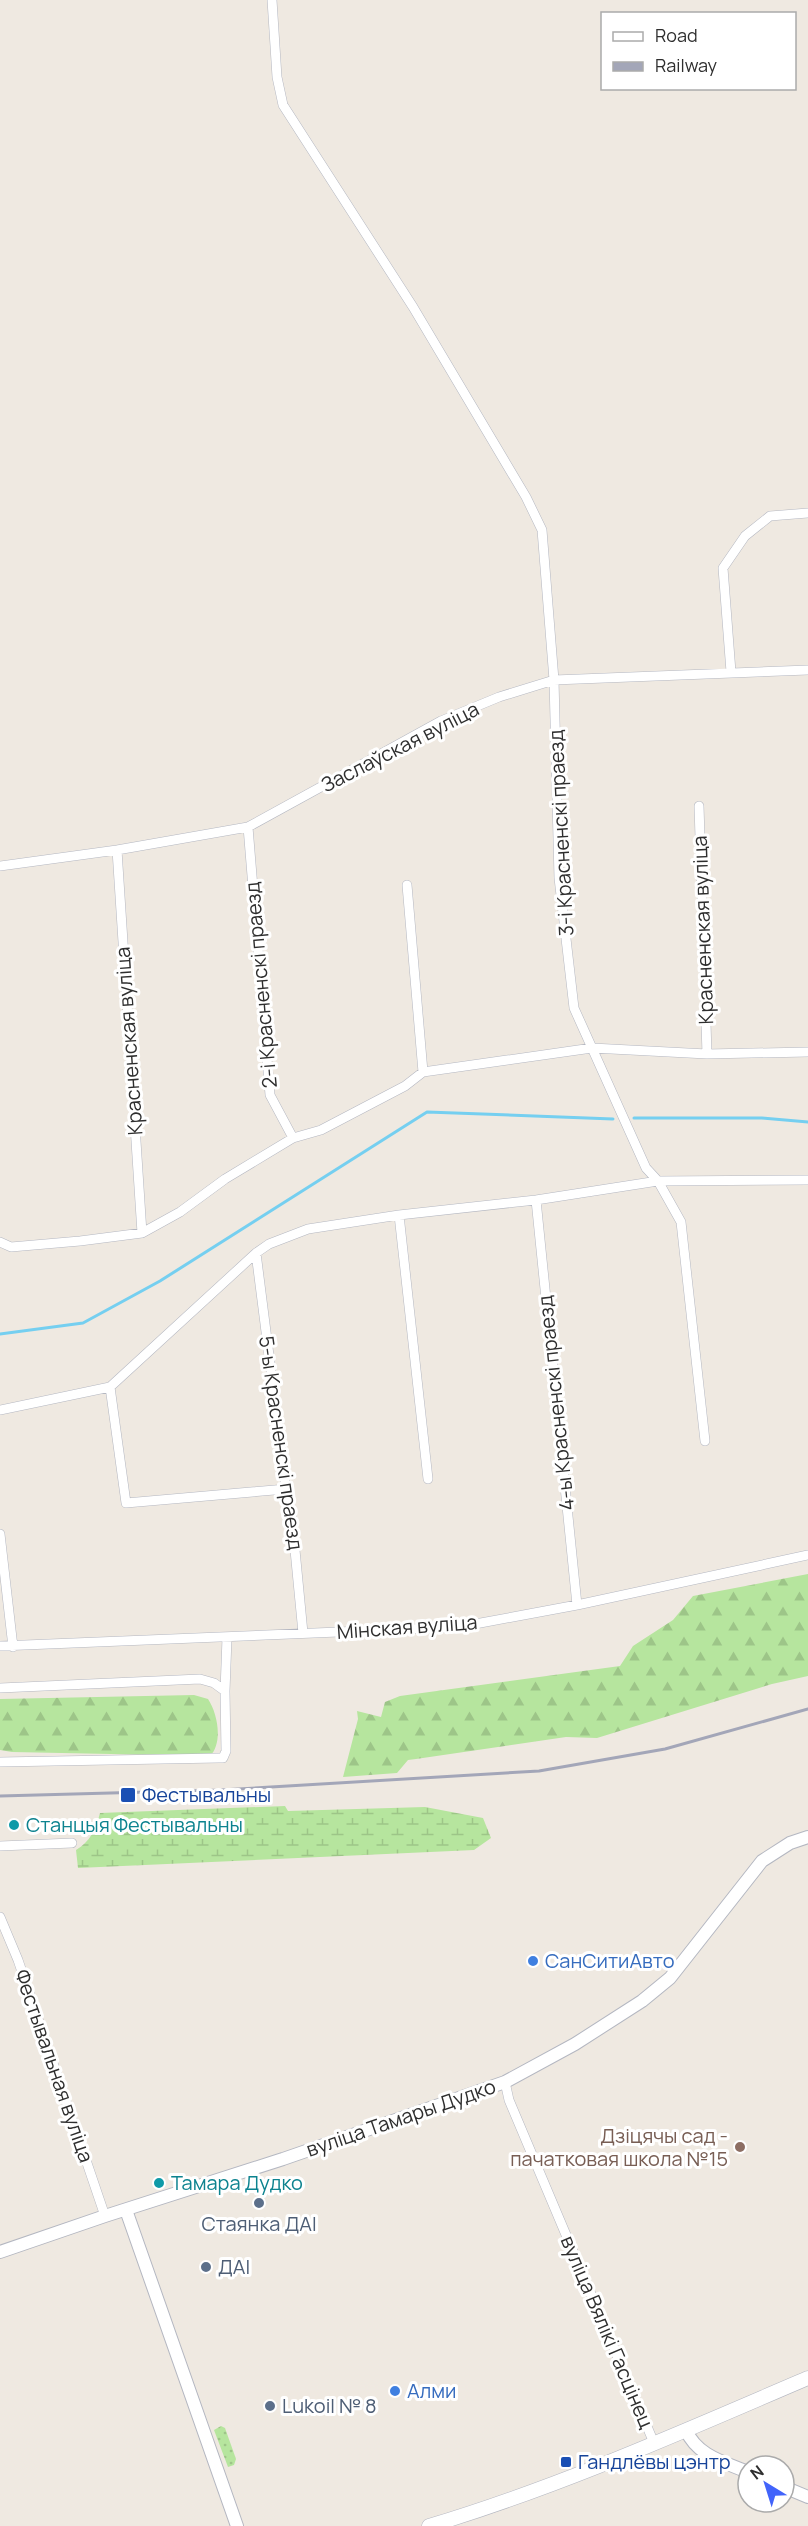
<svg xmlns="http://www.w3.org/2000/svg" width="808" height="2526" viewBox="0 0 808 2526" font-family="Manrope,sans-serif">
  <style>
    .grass { fill: url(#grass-dots) }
    .forest { fill: url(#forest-firs) }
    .wetland { fill: url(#wetland-marsh) }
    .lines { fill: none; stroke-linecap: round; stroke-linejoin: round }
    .stream { stroke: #75cff0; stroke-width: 3 }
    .minor-casing { stroke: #b4b7c1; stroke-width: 10 }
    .tertiary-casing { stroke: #b4b7c1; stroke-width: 14 }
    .secondary-casing { stroke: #b4b7c1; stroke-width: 15 }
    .minor { stroke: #fff; stroke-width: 9 }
    .tertiary { stroke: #fff; stroke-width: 12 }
    .secondary { stroke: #fff; stroke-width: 14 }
    .rail { stroke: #a3a6b8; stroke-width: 3 }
    .transit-dot { fill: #1a4fb4; stroke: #fff; stroke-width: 2 }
    .culture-dot { fill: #0f9aa8; stroke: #fff; stroke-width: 2 }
    .shop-dot { fill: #3f7fe0; stroke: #fff; stroke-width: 2 }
    .education-dot { fill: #8d6e63; stroke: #fff; stroke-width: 2 }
    .service-dot { fill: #5c6f8a; stroke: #fff; stroke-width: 2 }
    .labels { text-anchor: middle; stroke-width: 6; stroke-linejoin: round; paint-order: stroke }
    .street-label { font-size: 20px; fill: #2e2e2e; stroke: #fff }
    .transit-label { font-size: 20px; fill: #164399; stroke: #fff; text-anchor: start }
    .culture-label { font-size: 20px; fill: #0d838f; stroke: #fff; text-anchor: start }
    .shop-label { font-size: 20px; fill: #366cbe; stroke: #fff; text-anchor: start }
    .education-label { font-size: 20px; fill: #785e54; stroke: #fff; text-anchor: end }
    .service-label { font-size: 20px; fill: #4e5e75; stroke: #fff; text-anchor: start }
  </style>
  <defs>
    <pattern id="grass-dots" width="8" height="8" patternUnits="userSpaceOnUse" patternTransform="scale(1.5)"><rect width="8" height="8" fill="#b6e59e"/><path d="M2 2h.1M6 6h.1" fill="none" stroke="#9dc588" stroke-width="1.8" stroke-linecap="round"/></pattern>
    <pattern id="forest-firs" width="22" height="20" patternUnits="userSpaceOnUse" patternTransform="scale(1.5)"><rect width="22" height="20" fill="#b6e59e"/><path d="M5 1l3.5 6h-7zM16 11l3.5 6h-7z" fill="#9dc588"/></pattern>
    <pattern id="wetland-marsh" width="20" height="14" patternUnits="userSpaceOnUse" patternTransform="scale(1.5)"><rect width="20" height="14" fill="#b6e59e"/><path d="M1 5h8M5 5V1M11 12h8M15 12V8" fill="none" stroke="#9dc588"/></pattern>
  </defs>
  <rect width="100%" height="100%" fill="#efe9e1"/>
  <path class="grass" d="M221,2426L225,2428L236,2459L234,2465L228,2467L214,2430Z"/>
  <path class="forest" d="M808,1574V1676L772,1684L597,1738L566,1737L416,1759L408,1760L397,1773L343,1777L358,1719L357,1711L381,1717L385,1702L400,1696L620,1666L633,1646L673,1620L693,1596Z
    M194,1695L208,1699C218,1714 223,1743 210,1756L12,1752L0,1750V1699Z"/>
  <path class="wetland" d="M285,1806L288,1811L425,1807L483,1818L491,1838L474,1850L78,1868L76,1850C90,1842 96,1829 100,1813Z"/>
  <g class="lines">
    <path class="stream" d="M634,1118H762L808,1122
      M0,1334L83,1323L160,1281L427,1112L613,1119"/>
    <g class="minor-casing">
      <path id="minor" d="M272,0L277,77L283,105L413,307L526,497L542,530L554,680L559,878L574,1008L646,1168L658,1181L681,1222L705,1441
        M731,672L723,568L745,536L770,516L808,513
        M699,806L707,1054
        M248,827L270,1095L293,1138
        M117,850L142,1233
        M0,866L117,850L248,827L441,721L499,697L554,680L808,670
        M407,885L423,1072
        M536,1200L577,1605
        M399,1215L428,1479
        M0,1242L11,1247L80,1241L142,1233L180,1212L225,1179L293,1138L321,1130L405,1086L423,1072L592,1048L707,1054L808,1052
        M256,1253L286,1489L292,1519L303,1633
        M110,1387L126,1503L286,1489
        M0,1410L110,1387L256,1253L269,1244L308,1229L399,1215L536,1200L658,1181L808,1180
        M0,1534L13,1647
        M0,1646L459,1627L577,1605L808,1555
        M0,1688L200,1679L214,1683L225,1691L226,1751L223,1758H219L0,1762
        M225,1691L227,1638
        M0,1846L72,1843
        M0,1917L18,1960L105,2216
        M505,2082L509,2100L654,2443"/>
    </g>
    <g class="tertiary-casing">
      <path id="tertiary" d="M126,2210L237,2526
        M0,2252L105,2216L283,2159L505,2082L575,2044L642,2001L670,1978L762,1861L790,1843L808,1837
        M686,2430C697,2456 724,2462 748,2472
        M784,2487L808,2497"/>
    </g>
    <g class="secondary-casing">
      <path id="secondary" d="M429,2526C559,2487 684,2431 808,2378"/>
    </g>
    <use href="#minor" class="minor"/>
    <use href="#tertiary" class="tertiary"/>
    <use href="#secondary" class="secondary"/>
    <path class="rail" d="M0,1796L221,1790L539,1771L665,1749L808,1709"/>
  </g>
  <g class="transit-dot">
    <rect x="120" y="1787" width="16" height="16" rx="3"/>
    <rect x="560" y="2456" width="12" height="12" rx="3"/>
  </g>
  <g class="culture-dot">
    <circle cx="14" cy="1825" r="6"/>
    <circle cx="159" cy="2183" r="6"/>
  </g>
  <g class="shop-dot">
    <circle cx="533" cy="1961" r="6"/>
    <circle cx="395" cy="2391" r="6"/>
  </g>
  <circle class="education-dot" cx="740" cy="2147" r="6"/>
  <g class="service-dot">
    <circle cx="259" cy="2203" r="6"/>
    <circle cx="206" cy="2267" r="6"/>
    <circle cx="270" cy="2406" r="6"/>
  </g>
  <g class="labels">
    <g class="street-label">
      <text transform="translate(400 747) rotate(-27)" y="7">Заслаўская вуліца</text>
      <text transform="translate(561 833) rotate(-93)" y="7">3-і Красненскі праезд</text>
      <text transform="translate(703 930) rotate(-92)" y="7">Красненская вуліца</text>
      <text transform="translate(261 985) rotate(-95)" y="7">2-і Красненскі праезд</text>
      <text transform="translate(129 1041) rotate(-94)" y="7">Красненская вуліца</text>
      <text transform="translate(556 1403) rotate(-96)" y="7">4-ы Красненскі праезд</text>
      <text transform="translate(281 1443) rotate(82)" y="7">5-ы Красненскі праезд</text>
      <text transform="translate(407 1627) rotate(-4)" y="7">Мінская вуліца</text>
      <text transform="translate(54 2066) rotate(71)" y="7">Фестывальная вуліца</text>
      <text transform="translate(401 2118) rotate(-19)" y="7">вуліца Тамары Дудко</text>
      <text transform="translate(607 2332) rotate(67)" y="7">вуліца Вялікі Гасцінец</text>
    </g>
    <g class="transit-label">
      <text x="142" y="1802">Фестывальны</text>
      <text x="578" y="2469">Гандлёвы цэнтр</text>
    </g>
    <g class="culture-label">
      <text x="26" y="1832">Станцыя Фестывальны</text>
      <text x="171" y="2190">Тамара Дудко</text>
    </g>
    <g class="shop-label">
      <text x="545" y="1968">СанСитиАвто</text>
      <text x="407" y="2398">Алми</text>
    </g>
    <g class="education-label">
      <text x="728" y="2143">Дзіцячы сад -<tspan x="728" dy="23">пачатковая школа №15</tspan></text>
    </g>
    <g class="service-label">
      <text x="259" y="2231" text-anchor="middle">Стаянка ДАІ</text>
      <text x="218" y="2274">ДАІ</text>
      <text x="282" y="2413">Lukoil № 8</text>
    </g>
  </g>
  <rect x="601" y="12" width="195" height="78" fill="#ffffff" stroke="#ababab" stroke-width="1.5"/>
  <rect x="613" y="32" width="30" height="9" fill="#ffffff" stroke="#ababab" stroke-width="1.5"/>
  <text x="655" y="42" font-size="18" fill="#2e2e2e">Road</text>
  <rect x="613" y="62" width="30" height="9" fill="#a3a6b8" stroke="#ababab" stroke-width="1.5"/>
  <text x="655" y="72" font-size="18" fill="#2e2e2e">Railway</text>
  <g transform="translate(766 2484) rotate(322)"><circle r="28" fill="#ffffff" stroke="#ababab" stroke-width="1.5"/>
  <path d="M0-4.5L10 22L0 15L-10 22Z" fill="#4264fb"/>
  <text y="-9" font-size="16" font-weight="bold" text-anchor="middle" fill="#2e2e2e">N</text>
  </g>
</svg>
